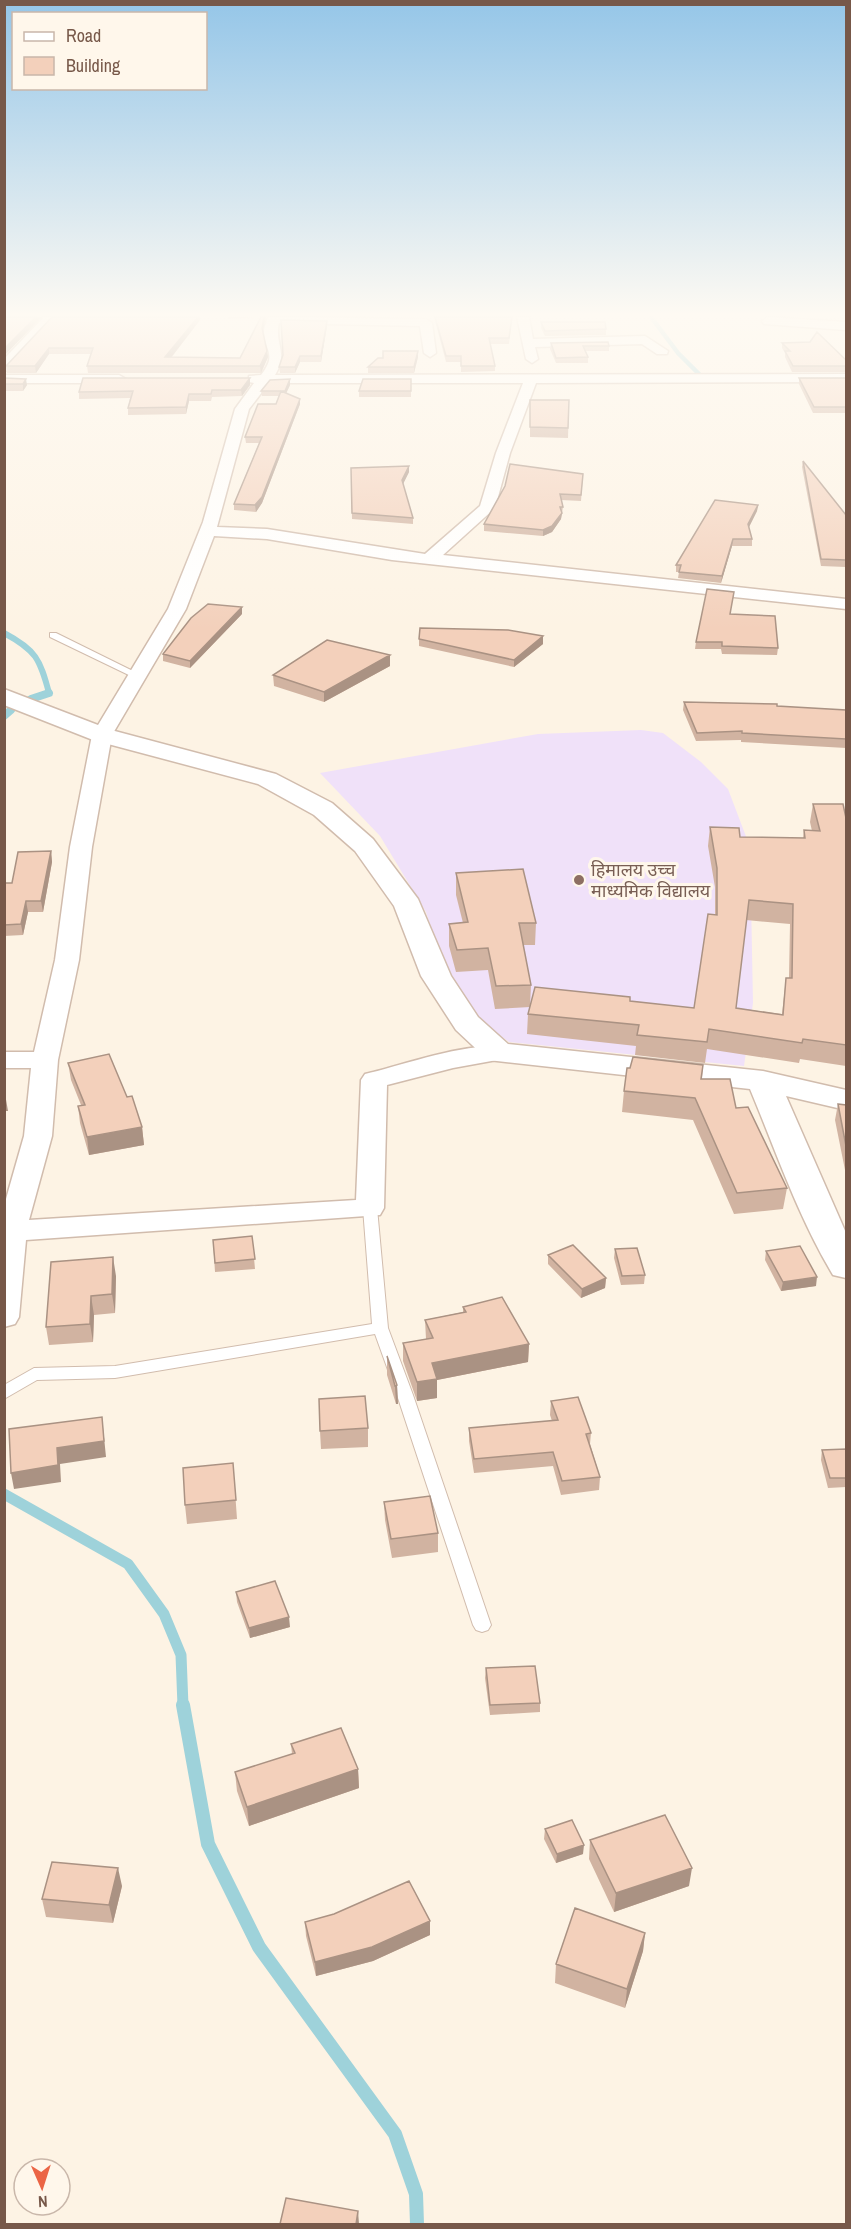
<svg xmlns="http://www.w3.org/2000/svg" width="851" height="2229" viewBox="0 0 851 2229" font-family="'Archivo Narrow','Noto Sans Devanagari',sans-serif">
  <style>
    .education { fill: #f0e1f9 }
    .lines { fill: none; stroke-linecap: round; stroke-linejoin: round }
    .stream-far4 { stroke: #9ed2da; stroke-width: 4.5 }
    .stream-far3 { stroke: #9ed2da; stroke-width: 6 }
    .stream-far2 { stroke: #9ed2da; stroke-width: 8 }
    .stream-far1 { stroke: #9ed2da; stroke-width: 11 }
    .stream { stroke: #9ed2da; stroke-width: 14 }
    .service-casing { stroke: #d1bcad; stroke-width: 2 }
    .minor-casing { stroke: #d1bcad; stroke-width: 3 }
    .tertiary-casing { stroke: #d1bcad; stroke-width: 3 }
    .service { fill: #fff; fill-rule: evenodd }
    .minor { fill: #fff; fill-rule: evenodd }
    .tertiary { fill: #fff; fill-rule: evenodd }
    .wall { fill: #d1b3a1; fill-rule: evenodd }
    .shaded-wall { fill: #aa9283 }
    .building { fill: #f3d0bb; stroke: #aa9283; stroke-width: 1.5; fill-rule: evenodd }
    .education-dot { fill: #8d6e63; stroke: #fff7eb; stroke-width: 2 }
    .labels { text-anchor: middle; stroke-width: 6; stroke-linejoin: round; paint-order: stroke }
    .education-label { font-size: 18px; fill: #785e54; stroke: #fff7eb; text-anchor: start }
  </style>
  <rect width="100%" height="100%" fill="#fdf3e4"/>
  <path class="education" d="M641,730L663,733L701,762L728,789L750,847L753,1003L744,1066L509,1042L476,1018L446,976L426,912L380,836L320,773L538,734Z"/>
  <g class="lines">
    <path class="stream-far4" d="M651,317L678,353L701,376"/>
    <path class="stream-far3" d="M4,633C36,650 40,659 49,693L45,694"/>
    <path class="stream-far2" d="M31,699L49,693
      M4,716L11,710"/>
    <path class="stream-far1" d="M4,1494L128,1564L164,1614L181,1655L183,1706"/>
    <path class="stream" d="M183,1705L208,1844L259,1947L395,2134L416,2194L417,2224"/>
    <g class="service-casing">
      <path id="service" d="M50,633H56L143,676L135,678L50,637Z
        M370,1203L377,1208L388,1328L413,1395L491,1625L488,1630L482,1632L476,1630L473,1625L397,1395L375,1334L115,1378L37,1380L4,1399V1385L34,1368L115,1366L372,1324L363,1208Z"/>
    </g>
    <g class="minor-casing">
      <path id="minor" d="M44,317H56L9,370L4,371V359Z
        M268,317L426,319L432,323L436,353L430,357L424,353L420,326L279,323C274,344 289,352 275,375L846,374V382L536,383L510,453L495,508L443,555L846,599V609L392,560L267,539L214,536L186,609L112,735L92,847L79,960L58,1060L52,1136L29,1220L356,1200L361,1080L365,1074C400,1066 475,1039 508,1048L512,1053L508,1058L453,1068L387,1085L384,1208L380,1215L26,1240L19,1317L15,1324L4,1327V1206L24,1136L31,1068H4V1052H34L55,960L70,847L92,735L168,609L203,522L235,409L254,383L249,382V376L261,375C278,353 264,351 264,332C264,327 267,321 268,317ZM269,383H523L496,453L480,506L425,554L267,529L217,527L249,409Z
        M517,317H529L533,339L645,336L668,351L667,354H657L642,344L535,347L538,359L532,363L526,359Z
        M768,317L846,322V330L764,324L762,321Z
        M4,375H119L126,379L119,383H4Z"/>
    </g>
    <g class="tertiary-casing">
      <path id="tertiary" d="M4,689L111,730L276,774L332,803L373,839L418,899L451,976L478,1017L508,1044L763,1071L846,1090V1110L786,1096L846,1233V1278L833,1275C798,1217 776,1151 750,1089L488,1060L456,1030L421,976L394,906L355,851L314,815L258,784L93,740L4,705Z"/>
    </g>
    <use href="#service" class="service"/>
    <use href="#minor" class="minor"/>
    <use href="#tertiary" class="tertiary"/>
  </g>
  <path class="wall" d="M52,317L200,320L171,358H240L261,317L228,319V317H266L262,331L267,351L268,357L261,373H88L87,366L91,354H49L36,373H7L6,366Z
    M434,317H512L509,344H490L495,366V371L461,372V362H446Z
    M327,321V326L321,362H300L295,373H280L279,367Z
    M541,322L606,329V335L545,336L541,328Z
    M551,343L609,346V351H586L588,357V363H556L550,349Z
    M782,343L846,360V372H792L785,357V353L782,348Z
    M418,357L414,373H368V367Z
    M4,378L27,385L23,391H4Z
    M799,378H846V413H813L799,384Z
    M411,379V397H359V391Z
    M250,385L242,396L212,397L211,401H189L186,414L128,415V408L130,398L79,399V392Z
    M290,385L286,393L300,404L262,503L256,512L234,510V504L259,443H246L245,437L276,404L279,396H262L261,391Z
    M530,400H569L568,438L530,437Z
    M803,461L846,515V567L821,566L802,467Z
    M409,466V472L403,484L413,518V524L352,519L351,468Z
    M583,474L581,501L561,500L563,507L561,519L552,532L543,536L484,531V524Z
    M758,505L757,511L749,527L752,539V546H732L721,583L678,578L679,572H676V565Z
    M734,592L730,614L778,648L777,655L722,654L721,649H695L696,642Z
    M242,614L190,668L163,661V654Z
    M543,636V644L514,667L419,646V639Z
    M390,655V666L324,702L274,686L273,675Z
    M684,702L777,706L846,710V748L741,742V740L696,741L683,710Z
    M813,804L846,818V1066L800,1059L799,1063L707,1049L705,1063L635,1055L636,1046L527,1034L528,1014L630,1001L694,1008L715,914V887L708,846L710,827L740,837L803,838L804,830L812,831L810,822ZM746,920L790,924L789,978H786L782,1014L736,1008Z
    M51,851L52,862L43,912H28L23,935L4,936V883H12Z
    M456,873L536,923L535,945H523L531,985L530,1007L495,1009L488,970L456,972L449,946V924L463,923L456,895Z
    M68,1063L127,1097L142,1127L144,1145L89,1155L80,1123L78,1106L81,1105L71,1080Z
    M703,1065L702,1079L736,1108L787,1188L783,1209L734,1214L693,1120L622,1112L624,1091Z
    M838,1104L846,1105V1175L835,1120Z
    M252,1236L255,1269L215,1272L213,1240Z
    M615,1249L645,1275L644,1284L621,1285L614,1258Z
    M766,1251L816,1286L781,1291L765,1260Z
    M548,1255L606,1278L605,1288L581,1298L548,1264Z
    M116,1276L115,1313L94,1315L93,1342L49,1345L46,1327Z
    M463,1307L529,1344L528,1362L437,1380V1398L417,1401L403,1361V1343L426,1339L425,1320L463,1312Z
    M387,1356L397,1385L398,1404H396L387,1375Z
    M551,1401L591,1433L590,1444L600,1477L599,1490L561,1495L553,1466L474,1473L469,1441V1428L552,1421L550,1415Z
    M368,1428V1447L321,1449L320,1431Z
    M846,1449V1487L828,1488L821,1460L822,1450Z
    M233,1463L237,1519L187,1524L185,1505Z
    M384,1502L438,1533V1552L392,1558L385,1520Z
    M236,1592L290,1627L250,1638L237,1602Z
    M486,1668L540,1703V1712L490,1715L485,1678Z
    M291,1744L358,1769L359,1788L249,1826L237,1791L235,1772L292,1754Z
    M545,1829L583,1854L556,1863L544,1839Z
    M590,1840L689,1886L614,1912L589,1859Z
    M122,1886L113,1923L46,1917L42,1899Z
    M430,1921V1935L373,1961L316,1976L306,1936L305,1922Z
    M645,1933L643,1951L625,2008L555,1983L556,1964Z"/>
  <path class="shaded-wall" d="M36,317H42L4,356V349Z
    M198,317H200V320L166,364L165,357Z
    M264,317H266L262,334V328Z
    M327,321V326L321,362V356Z
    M49,348V354L36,373L35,366Z
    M267,351L268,357L261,373L260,366Z
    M418,351V357L414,373V367Z
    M300,356V362L295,373V367Z
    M250,378V385L242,396L241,390Z
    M26,379L27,385L23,391V384Z
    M290,379V385L285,396V391Z
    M189,394V401L186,414V407Z
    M300,399V404L262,503L256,512L255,505Z
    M409,466V472L402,486V480Z
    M758,505L757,511L747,531L748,524Z
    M562,513L561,519L552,532L543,536V530Z
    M733,539L732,546L721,583L722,576Z
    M242,607V614L190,668V661Z
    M543,636V644L514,667V660Z
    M390,655V666L324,702V692Z
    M51,851L52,862L43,912L41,901Z
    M26,901L28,912L23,935L21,924Z
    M4,1088L8,1111H4Z
    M142,1127L144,1145L89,1155L87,1137Z
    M113,1257L116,1276L115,1313L112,1294Z
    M817,1277L816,1286L781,1291L783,1282Z
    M606,1278L605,1288L581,1298L582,1289Z
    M91,1296L94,1315L93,1342L90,1324Z
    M529,1344L528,1362L437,1380V1398L417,1401V1382L432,1363Z
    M397,1385L398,1404H396L395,1386Z
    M102,1417L106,1457L60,1464L61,1482L14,1489L11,1473L57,1448Z
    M289,1617L290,1627L250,1638L249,1628Z
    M358,1769L359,1788L249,1826L247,1807Z
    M584,1845L583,1854L556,1863L557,1854Z
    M118,1868L122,1886L113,1923L109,1905Z
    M692,1868L689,1886L614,1912L616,1893Z
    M430,1921V1935L373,1961L316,1976L315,1962Z
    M645,1933L643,1951L625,2008L627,1989Z
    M358,2211L359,2224H356Z"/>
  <path class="building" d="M4,317H36L4,349Z
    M52,317H198L165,357L240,358L261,317H264L262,328L267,351L260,366H87L93,348H49L35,366H6Z
    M435,317H512L509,338H489L495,366H461V356H446Z
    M281,320L327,321L321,356H300L295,367H279L283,355Z
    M541,322H605L606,329L545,331Z
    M817,332L846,360V366H793L785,351H790L782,343L810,342Z
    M608,342L609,346H583L588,357L556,358L551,343Z
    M383,351H418L414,367H368L378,358H383Z
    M4,378L26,379L23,384H4Z
    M83,378H250L241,390H212L211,394H189L186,407L128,408L133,391L79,392Z
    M799,378H846V407H814Z
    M290,379L285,391H261L270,380Z
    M363,379H411V391H359Z
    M281,391L300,399L262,497L255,505L234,504L262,437H245L258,404H276Z
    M530,400H569L568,428L530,427Z
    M803,461L846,515V560L821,559Z
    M510,464L583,474L581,495L560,494L563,507H560L562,513L552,526L543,530L484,524L505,486Z
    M409,466L402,480L413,518L352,513L351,468Z
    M715,500L758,505L748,524L752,539H733L722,576L679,572L681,565H676Z
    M707,589L734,592L730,614L775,616L778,648L722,646V642H696Z
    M208,604L242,607L190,661L163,654L191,618Z
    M420,628L508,630L543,636L514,660L419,639Z
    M327,640L390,655L324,692L273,675Z
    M684,702L777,704V706L846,710V739L742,733V731L697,733Z
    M813,804H843L846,818V1045L803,1039L802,1043L709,1029L707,1042L637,1035L639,1025L528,1014L535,987L630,997V1001L694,1008L708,914L717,915V868L710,827L739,828L740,837L805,838L804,830L820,831ZM749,900L793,904L792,978H786L783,1015L736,1008Z
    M51,851L41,901H26L21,924L4,925V883H12L18,852Z
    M523,869L536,923H519L531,985L496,986L488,948L457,950L449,924L468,922L456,873Z
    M109,1054L127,1097L132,1096L142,1127L87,1137L78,1106L85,1105L68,1063Z
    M633,1057L703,1065L701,1079H730L736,1108L748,1107L787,1188L737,1193L695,1098L624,1091L627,1068H630Z
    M838,1104L846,1105V1146Z
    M252,1236L255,1259L215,1263L213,1240Z
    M573,1245L606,1278L582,1289L548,1255Z
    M800,1246L817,1277L783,1282L766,1251Z
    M637,1248L645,1275L622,1276L615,1249Z
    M113,1257L112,1294L91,1296L90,1324L46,1327L51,1262Z
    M502,1297L529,1344L432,1363L437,1379L417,1382L403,1343L433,1338L425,1320L466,1312L463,1307Z
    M387,1356L397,1385L395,1386Z
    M365,1396L368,1428L320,1431L319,1399Z
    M578,1397L591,1433L586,1434L600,1477L562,1481L553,1452L474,1459L469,1428L558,1420L551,1401Z
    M102,1417L104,1441L57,1448L58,1465L11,1473L9,1429Z
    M846,1449V1478H830L822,1450Z
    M233,1463L236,1500L185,1505L183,1468Z
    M430,1496L438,1533L391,1539L384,1502Z
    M275,1581L289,1617L249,1628L236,1592Z
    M535,1666L540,1703L490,1705L486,1668Z
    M341,1728L358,1769L247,1807L235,1772L295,1753L291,1744Z
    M665,1815L692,1868L616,1893L590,1840Z
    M572,1820L584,1845L557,1854L545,1829Z
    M52,1862L118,1868L109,1905L42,1899Z
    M409,1881L430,1921L372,1947L315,1962L305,1922L334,1914Z
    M575,1908L645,1933L627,1989L556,1964Z
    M286,2198L358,2211L356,2224H280Z"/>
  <linearGradient id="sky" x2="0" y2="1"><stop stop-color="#95c6e8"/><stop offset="0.5" stop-color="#fefaf3"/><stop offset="1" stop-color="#fefaf3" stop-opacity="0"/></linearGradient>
  <rect width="851" height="629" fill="url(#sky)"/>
  <circle class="education-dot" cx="579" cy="880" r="6"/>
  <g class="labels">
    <g class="education-label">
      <text x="591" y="876">हिमालय उच्च<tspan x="591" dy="21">माध्यमिक विद्यालय</tspan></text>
    </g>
  </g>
  <rect width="851" height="2229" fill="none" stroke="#775849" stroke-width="12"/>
  <rect x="12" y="12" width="195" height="78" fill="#fff7eb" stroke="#c9b7aa" stroke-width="1.5"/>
  <rect x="24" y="32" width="30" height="9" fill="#ffffff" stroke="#c9b7aa" stroke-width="1.5"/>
  <text x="66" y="42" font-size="18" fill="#775849">Road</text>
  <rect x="24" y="57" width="30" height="18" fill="#f3d0bb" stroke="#c9b7aa" stroke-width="1.5"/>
  <text x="66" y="72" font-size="18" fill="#775849">Building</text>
  <g transform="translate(42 2187) rotate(177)"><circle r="28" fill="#fff7eb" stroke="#c9b7aa" stroke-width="1.5"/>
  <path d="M0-4.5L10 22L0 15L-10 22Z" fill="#eb6545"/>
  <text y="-9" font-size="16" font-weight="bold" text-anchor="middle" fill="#775849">N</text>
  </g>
</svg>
